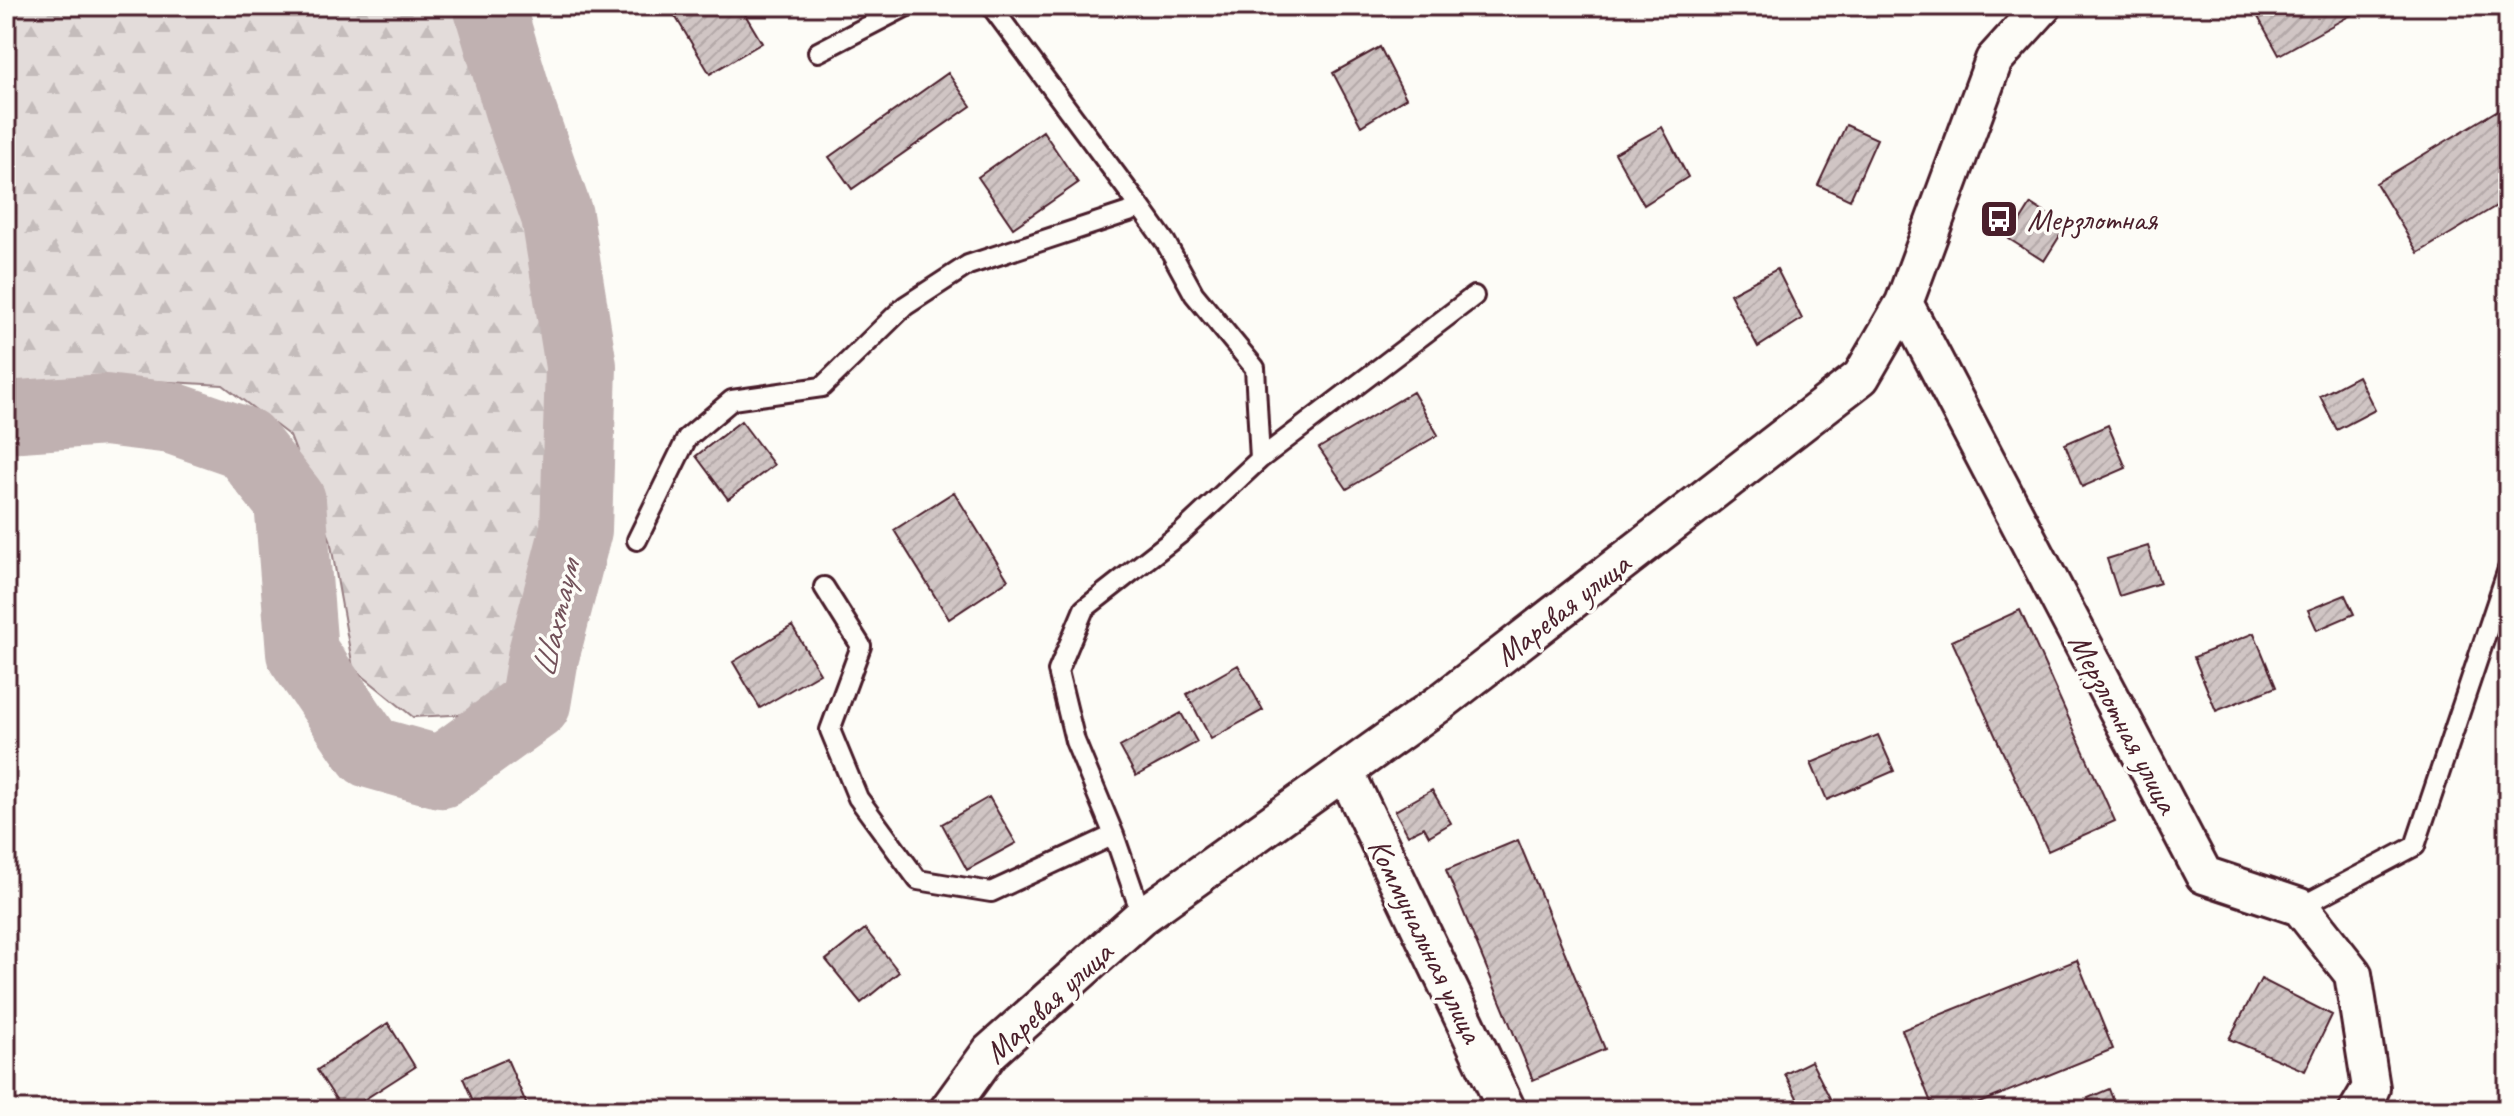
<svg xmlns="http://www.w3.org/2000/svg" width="2514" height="1116" viewBox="0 0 2514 1116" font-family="Caveat,sans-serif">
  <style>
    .forest { fill: url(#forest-firs); stroke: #967e82; stroke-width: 2 }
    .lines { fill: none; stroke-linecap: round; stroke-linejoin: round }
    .river { stroke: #c0b1b1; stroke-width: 72 }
    .building { fill: url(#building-hatch); stroke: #4a1f2b; stroke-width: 2 }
    .service-casing { stroke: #4a1f2b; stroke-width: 24 }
    .minor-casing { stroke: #4a1f2b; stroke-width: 42 }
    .service { stroke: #fdfcf7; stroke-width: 18 }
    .minor { stroke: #fdfcf7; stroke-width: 36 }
    .labels { text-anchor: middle; stroke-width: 7; stroke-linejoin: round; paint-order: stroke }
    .poi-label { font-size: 32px; fill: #4a1f2b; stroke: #fdfcf7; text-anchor: start }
    .street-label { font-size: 32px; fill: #4a1f2b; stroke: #fdfcf7 }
    .water-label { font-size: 34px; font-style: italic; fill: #73525a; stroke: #fdfcf7 }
  </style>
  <defs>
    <pattern id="forest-firs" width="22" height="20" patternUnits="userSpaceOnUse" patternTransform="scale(2)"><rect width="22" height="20" fill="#e3dcda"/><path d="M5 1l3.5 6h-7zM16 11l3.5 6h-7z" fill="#c4bcbb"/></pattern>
    <pattern id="building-hatch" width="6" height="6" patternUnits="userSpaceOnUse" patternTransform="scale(2)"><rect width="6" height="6" fill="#d0c5c4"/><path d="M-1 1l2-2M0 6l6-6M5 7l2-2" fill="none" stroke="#b4a9a9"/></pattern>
  </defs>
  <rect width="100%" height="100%" fill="#fdfcf7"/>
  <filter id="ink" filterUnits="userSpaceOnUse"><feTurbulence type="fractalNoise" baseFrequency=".0125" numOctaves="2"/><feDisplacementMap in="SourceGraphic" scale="16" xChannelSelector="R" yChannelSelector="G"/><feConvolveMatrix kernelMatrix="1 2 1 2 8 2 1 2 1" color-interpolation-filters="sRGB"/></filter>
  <g filter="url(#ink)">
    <path class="forest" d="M6,6H455L494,109L553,319L550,522L523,665L489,713L413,717L353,668L330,539L290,436L223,385L116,379L6,394Z"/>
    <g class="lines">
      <path class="river" d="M6,417L105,410L172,418L244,443L290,501L302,653L370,752L441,772L535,704L543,657L576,530L581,366L557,216L521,113L489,6"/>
    </g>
    <path class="building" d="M669,6H740L762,43L710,74Z
      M2252,6H2367L2279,55Z
      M1380,47L1406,98L1361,126L1333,73Z
      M948,73L971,106L852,189L829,157Z
      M2508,104V199L2418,253L2376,183Z
      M1846,125L1877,139L1850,200L1818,185Z
      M1662,127L1688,177L1644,205L1615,153Z
      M1043,131L1078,183L1013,228L978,177Z
      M2031,204L2066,226L2044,261L2009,239Z
      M1777,269L1802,319L1758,347L1730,294Z
      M2358,376L2375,410L2337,430L2320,396Z
      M1413,392L1438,435L1347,489L1319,448Z
      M741,421L774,465L728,499L696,456Z
      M2108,425L2126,468L2082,487L2065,444Z
      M954,492L1008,580L949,619L894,530Z
      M2148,546L2160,583L2119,596L2107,559Z
      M2345,595L2354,614L2317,630L2308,610Z
      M2020,610L2115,821L2048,851L1952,641Z
      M792,626L820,673L760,708L733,662Z
      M2254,633L2276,687L2216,711L2194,657Z
      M1238,665L1263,710L1211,739L1187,694Z
      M1181,713L1197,742L1136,776L1120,747Z
      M1878,735L1894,771L1827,800L1811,763Z
      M1432,790L1451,823L1429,836L1424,827L1408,835L1395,811Z
      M989,797L1016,843L967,870L942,824Z
      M1518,840L1605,1049L1533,1080L1446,870Z
      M865,929L899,972L861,1003L826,960Z
      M2077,960L2113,1049L1962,1110H1934L1902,1030Z
      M2261,979L2332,1015L2305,1071L2229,1039Z
      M388,1023L415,1067L348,1110H343L317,1070Z
      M507,1059L529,1110H477L463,1078Z
      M1811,1061L1832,1102L1817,1110H1803L1785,1074Z
      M2109,1089L2117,1110H2093L2088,1098Z"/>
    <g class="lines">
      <g class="service-casing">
        <path id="service" d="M991,6L1141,208
          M818,52L907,6
          M1260,459L1474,296
          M637,540L687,438L732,400L822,387L905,306L968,265L1141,208L1166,243L1194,294L1255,368L1260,459L1181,533L1084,609L1058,671L1075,741L1114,835L1142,916
          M824,587L861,646L830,730L858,798L918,880L991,892L1114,835
          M2300,907L2415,846L2508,569"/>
      </g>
      <g class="minor-casing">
        <path id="minor" d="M1904,303L2204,875L2300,907L2353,974L2371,1088L2358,1110
          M1345,771L1507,1110
          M948,1110L990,1052L1142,916L1440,703L1861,377L1904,303L1994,60L2043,6"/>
      </g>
      <use href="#service" class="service"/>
      <use href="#minor" class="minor"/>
    </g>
  </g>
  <defs>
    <g id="bus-square" transform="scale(2)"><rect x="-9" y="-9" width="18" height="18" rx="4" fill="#4a1f2b" stroke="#fdfcf7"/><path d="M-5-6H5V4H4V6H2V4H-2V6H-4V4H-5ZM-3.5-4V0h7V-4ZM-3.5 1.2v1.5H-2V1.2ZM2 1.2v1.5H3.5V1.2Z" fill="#fff"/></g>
  </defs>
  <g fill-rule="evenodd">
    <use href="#bus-square" x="1999" y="219"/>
  </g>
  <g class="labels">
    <g class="poi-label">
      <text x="2027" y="230">Мерзлотная</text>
    </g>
    <g class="street-label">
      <text transform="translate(1562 609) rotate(-38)" y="11">Маревая улица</text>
      <text transform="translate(2124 723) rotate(62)" y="11">Мерзлотная улица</text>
      <text transform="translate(1426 940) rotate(64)" y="11">Коммунальная улица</text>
      <text transform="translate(1048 1002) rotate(-43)" y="11">Маревая улица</text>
    </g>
    <g class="water-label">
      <text transform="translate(555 619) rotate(-77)" y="12">Шахтаум</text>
    </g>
  </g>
  <rect width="2514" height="1116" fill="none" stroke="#fdfcf7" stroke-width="32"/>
  <rect x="16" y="16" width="2482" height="1084" fill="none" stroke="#4a1f2b" stroke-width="3" filter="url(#ink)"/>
</svg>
